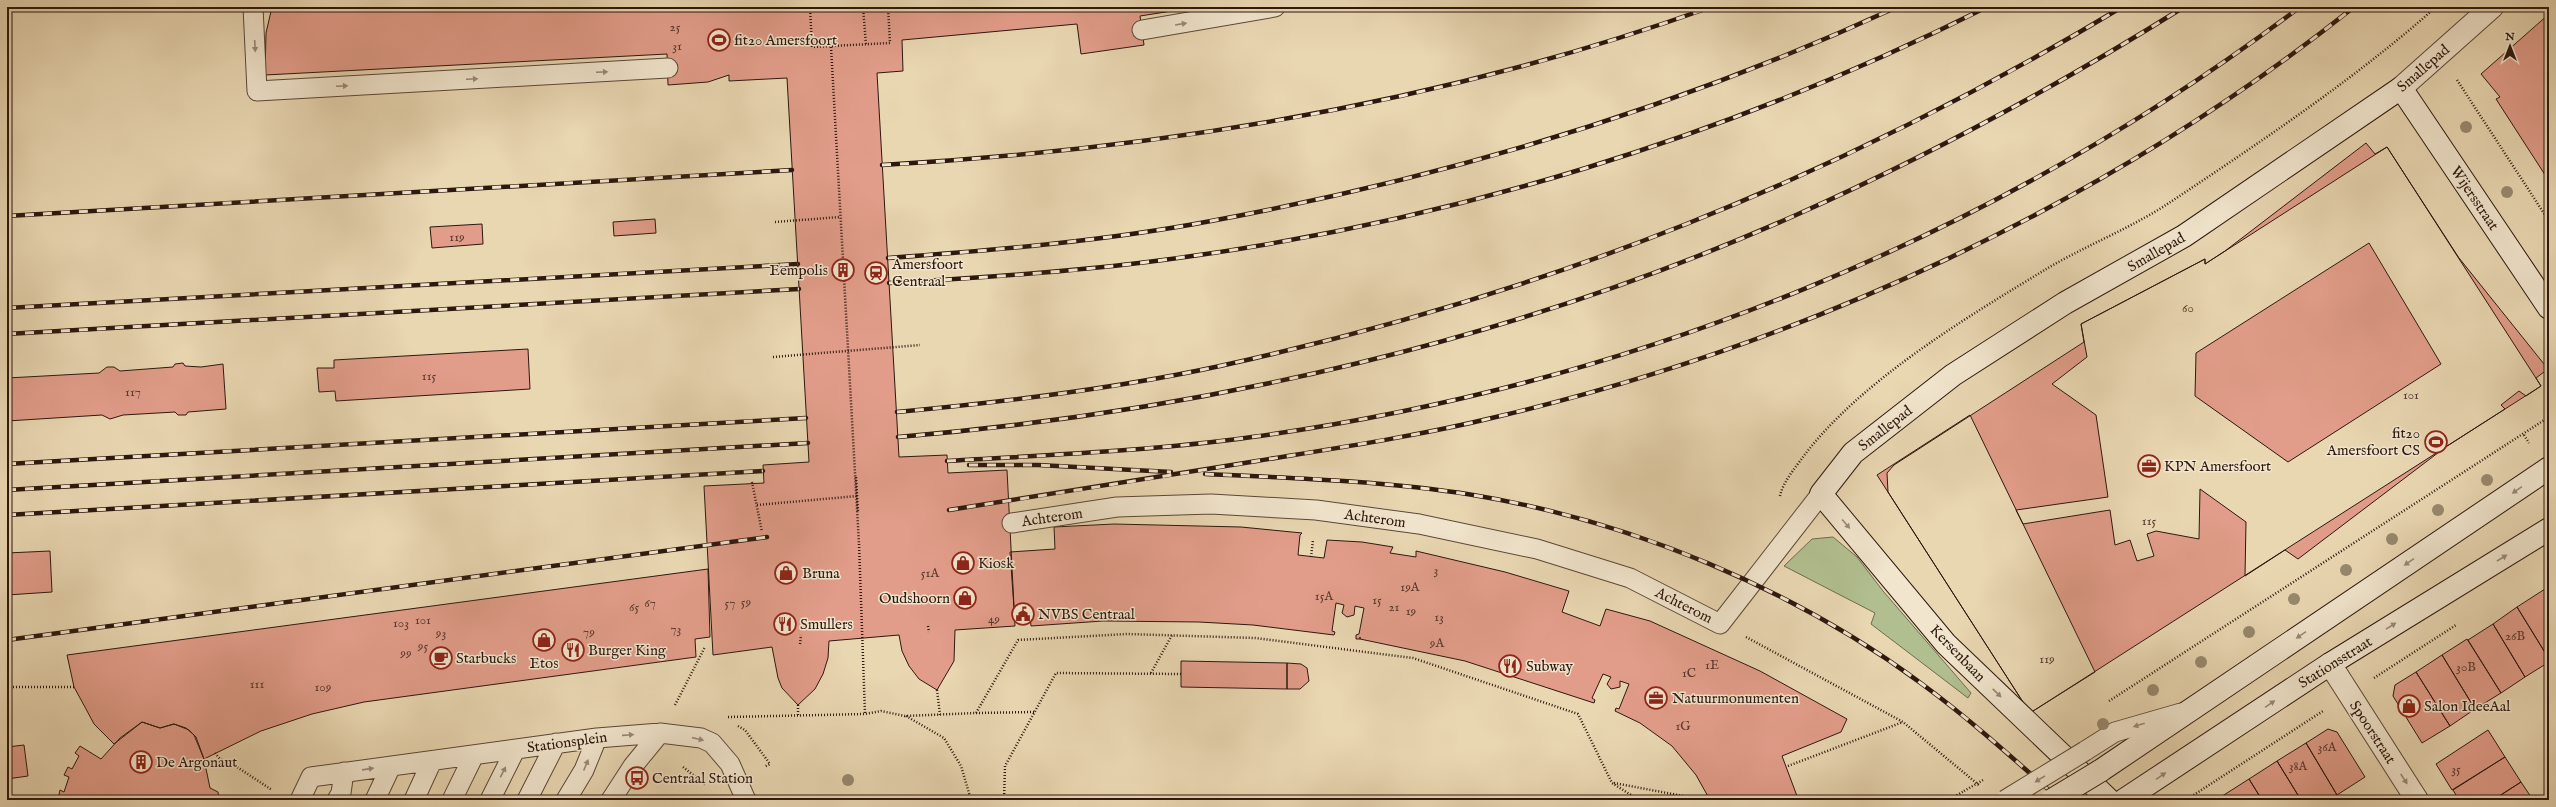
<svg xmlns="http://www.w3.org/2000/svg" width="2556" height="807" viewBox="0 0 2556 807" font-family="'IM FELL English',serif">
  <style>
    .green { fill: #b1bf90; stroke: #6f6b50 }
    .building { fill: #e29d8a; stroke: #2d170f; fill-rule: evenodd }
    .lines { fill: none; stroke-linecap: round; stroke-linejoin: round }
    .lane-casing { stroke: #5c4738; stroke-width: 21 }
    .street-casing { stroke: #5c4738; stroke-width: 24 }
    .secondary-casing { stroke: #2d170f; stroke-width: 24 }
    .path { stroke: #2d170f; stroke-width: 2.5; stroke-dasharray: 1 2; stroke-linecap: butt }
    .lane { stroke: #f1e5cd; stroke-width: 19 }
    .street { stroke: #f1e5cd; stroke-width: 22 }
    .secondary { stroke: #f1e5cd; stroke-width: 22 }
    .rail-casing { stroke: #2d170f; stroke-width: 4.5 }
    .rail { stroke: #f1e5cd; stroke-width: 3; stroke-dasharray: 9; stroke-linecap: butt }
    .lane-bridge-casing { stroke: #5c4738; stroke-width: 21; stroke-linecap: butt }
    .secondary-bridge-casing { stroke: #2d170f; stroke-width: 24; stroke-linecap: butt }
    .path-bridge { stroke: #2d170f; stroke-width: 2.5; stroke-dasharray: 1 2; stroke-linecap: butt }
    .lane-bridge { stroke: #f1e5cd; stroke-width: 19 }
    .secondary-bridge { stroke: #f1e5cd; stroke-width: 22 }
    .tree { fill: #98896e }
    .oneway { fill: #998878 }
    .labels { text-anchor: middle; stroke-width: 3; stroke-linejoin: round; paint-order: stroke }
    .number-label { font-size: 13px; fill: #5a382e }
    .poi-label { font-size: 15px; fill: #2d170f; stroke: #f1e5cd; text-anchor: start }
    .street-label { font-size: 15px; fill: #2d170f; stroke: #f1e5cd }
  </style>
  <rect width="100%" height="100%" fill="#e9d7b2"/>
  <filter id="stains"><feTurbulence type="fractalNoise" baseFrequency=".005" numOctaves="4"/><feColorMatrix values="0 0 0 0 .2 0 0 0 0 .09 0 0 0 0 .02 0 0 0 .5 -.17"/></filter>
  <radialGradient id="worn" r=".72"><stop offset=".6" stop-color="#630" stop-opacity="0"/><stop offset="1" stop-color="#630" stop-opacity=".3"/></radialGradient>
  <path class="green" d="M1833,537L1857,557L1883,591L1971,693L1968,698L1871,624L1875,613L1784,566L1812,539Z"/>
  <path class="building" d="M272,7H1198L1140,16L1144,45L1081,54L1077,24L902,40L903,71L877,73L899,457L947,455L948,473L1007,470L1015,626L955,630L954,661L937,690L919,679L909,666L902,651L899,635L829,641L828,658L823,674L815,689L798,705L782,688L778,678L772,647L713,655L704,486L764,483L763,465L809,462L787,78L729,81V75L708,82L668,85L667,54L265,75L266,33Z
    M2549,14V181L2496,99L2500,97L2481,74Z
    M2366,143L2375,154L2387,147L2459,258L2548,369L2536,378L2541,386L2526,396L2519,391L2501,405L2505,409L2447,446L2298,559L2285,550L2245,576L2246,522L2200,489L2199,539L2156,531L2147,534L2154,556L2137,561L2130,540L2115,545L2110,510L2023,524L2016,510L2108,497L2096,415L2052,384L2087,357L2081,324L2205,259V264L2225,251ZM2369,243L2441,364L2288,462L2195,396L2196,353Z
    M2387,147L2541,386L2030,713L1888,492L1887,473L1894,465L2084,342L2081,324L2205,259V264Z
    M655,219L656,233L614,236L613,222Z
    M482,224L483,244L432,248L430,227Z
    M528,349L530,389L336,401L335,391L319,392L317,368H334V360Z
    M183,363L185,366L201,367L223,364L226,409L188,412L186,415H178L175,412L123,415L110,419L102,415L7,421V378L99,373L107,367H114L120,371L173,367L175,364Z
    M1970,415L2095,672L2030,713L1877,475Z
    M1114,524L1241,527L1302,533L1300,535L1298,555L1324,558L1327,540L1362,542L1393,547L1390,553L1416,557V551L1505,572L1569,591L1562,612L1600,626L1606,609L1650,621L1760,671L1847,719L1841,732L1782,756L1797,796L1809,800H1710L1696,775L1672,746L1640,723L1615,711L1616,708L1619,709L1629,684L1620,681V687L1611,689L1607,684L1611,677L1603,674L1592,698L1595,700L1594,703L1465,661L1360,639V637V639H1356V635L1359,634L1364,608L1359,607L1355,606L1354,615L1347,617L1342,613L1344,605L1336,603L1332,631L1335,632L1334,635L1253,625L1199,622L1103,621L1031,626L1029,607L1014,608L1010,552L1055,549L1054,527Z
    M50,551L52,592L7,595V553Z
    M708,569L710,637L695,639L696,657L364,702L312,714L261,731L204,759L194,735L186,728L174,724L160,728L142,722L114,744L94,724L86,709L74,687L67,655Z
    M2545,589L2549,595V659L2517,607Z
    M2517,607L2549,659V662L2525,677L2493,624Z
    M2493,624L2525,677L2501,693L2468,640Z
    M2467,639L2501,693L2475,709L2442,655Z
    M2442,655L2475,709L2450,726L2416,672Z
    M1181,661L1287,663V689L1181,687Z
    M1287,663L1301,664L1307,668L1309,681L1300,689H1287Z
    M2416,672L2450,726L2422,743L2393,696L2395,685Z
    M142,722L160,728L174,724L189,730L196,737L204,759L210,788L218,792L219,800L58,799L60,790L64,792L69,777L64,775L68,767L72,769L79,756L75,753L80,746L101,759L120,738Z
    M2328,729L2337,732L2365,777L2337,795L2306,743Z
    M2488,730L2505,757L2452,790L2436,764Z
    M2306,743L2337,795L2330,800H2301L2277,761Z
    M24,745L28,776L7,779V747Z
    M2505,757L2521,782L2493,800H2459L2453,790Z
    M2277,761L2301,800H2262L2249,779Z
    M2249,779L2262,800H2216Z
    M2521,782L2533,800H2493Z"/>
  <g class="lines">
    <g class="lane-casing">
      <path id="lane" d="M253,7L257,91L668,68
        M1142,30L1275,7
        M1012,523L1117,507L1211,504L1316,510L1419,524L1537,549L1630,578L1720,624L1821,494
        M2085,751L2115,732L2181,713
        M300,800L311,777L597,738L660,733L701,738L712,743L730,764L746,800
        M337,800L341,793L344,772
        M375,800L391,766
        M414,800L432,761
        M452,800L474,755
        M490,800L515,750
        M527,800L556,743
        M566,800L584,770L597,738
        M611,800L633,766L660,733"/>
    </g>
    <g class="street-casing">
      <path id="street" d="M2401,88L2492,7
        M2330,664L2417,800"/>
    </g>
    <g class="secondary-casing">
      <path id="secondary" d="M2100,771L2549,468
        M2109,800L1946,644L1821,494L1853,453L1953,375L2065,303L2184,236L2401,88L2549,308
        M2124,800L2330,664L2549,529"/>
    </g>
    <path class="path" d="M810,7L812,47L890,43L888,7
      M863,7L866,45
      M2457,80L2549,221
      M775,222L840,217
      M773,357L920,345
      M2524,435L2529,443
      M856,477L858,512
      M752,482L762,532
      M1780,496C1783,482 1795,468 1803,457C1860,381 1967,317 2048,268C2087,245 2131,228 2169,203C2259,143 2355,79 2436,7
      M757,505L857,496
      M859,544L865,714
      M1311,557L1313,540
      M928,626L929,632
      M1746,637L1903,722L1980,786
      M800,644L801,635
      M1151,673L1172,635
      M2374,678L2456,625
      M7,687H74
      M937,690L940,715
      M2109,701L2549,417
      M675,705L705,647
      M798,705V716
      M976,713L1034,712
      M906,716L944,738L961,766L971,800
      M728,717L865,714L881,711L905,716L976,713L1018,640L1127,634L1255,638L1413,658L1578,714L1612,783L1639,800
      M738,726L745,730L770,764L764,767
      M215,753L220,759L234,765L272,790
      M1788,766L1903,722
      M683,767L706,785
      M1614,783L1699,799L1708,796
      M1004,800L1005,766L1056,673L1181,674
      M1949,800L1964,791
      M2186,800L2323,711"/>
    <use href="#lane" class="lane"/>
    <use href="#street" class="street"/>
    <use href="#secondary" class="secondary"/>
    <g class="rail-casing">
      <path id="rail" d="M882,165C1164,149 1444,103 1711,7
        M7,216L792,170
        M888,258C996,250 1105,241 1211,221C1448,177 1678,108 1897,7
        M889,283C981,278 1072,272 1163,260C1449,223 1730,136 1987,7
        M7,308L798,264
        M7,334L799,289
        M897,412C1005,402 1114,389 1220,366C1547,294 1836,179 2122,7
        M898,437C1206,411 1513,341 1796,215C1931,155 2059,85 2184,7
        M947,461C1048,455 1151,451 1252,437C1633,385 1993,238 2300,7
        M7,464L806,418
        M969,465H1038L1171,472
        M1205,474C1294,478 1385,481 1473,495C1631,521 1794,589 1922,684C1971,720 2015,760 2060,800
        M7,490L808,443
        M949,510C1052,494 1155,478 1257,461C1337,448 1418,436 1496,417C1805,344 2105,205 2354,7
        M7,515L763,471
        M7,640L767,537"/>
    </g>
    <use href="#rail" class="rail"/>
    <g class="lane-bridge-casing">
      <path id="lane-bridge" d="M2005,800L2085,751"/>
    </g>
    <g class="secondary-bridge-casing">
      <path id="secondary-bridge" d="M2052,800L2100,771"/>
    </g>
    <path class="path-bridge" d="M831,47L859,544
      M1964,791L1983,780"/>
    <use href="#lane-bridge" class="lane-bridge"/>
    <use href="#secondary-bridge" class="secondary-bridge"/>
  </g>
  <g class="tree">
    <circle cx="2466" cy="127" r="6"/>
    <circle cx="2507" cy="192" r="6"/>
    <circle cx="2487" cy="480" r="6"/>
    <circle cx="2438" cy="510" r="6"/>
    <circle cx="2392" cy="539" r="6"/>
    <circle cx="2346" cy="570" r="6"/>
    <circle cx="2294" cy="599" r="6"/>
    <circle cx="2249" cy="632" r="6"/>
    <circle cx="2201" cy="662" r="6"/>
    <circle cx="2153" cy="690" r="6"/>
    <circle cx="2103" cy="724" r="6"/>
    <circle cx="848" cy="780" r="6"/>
  </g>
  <defs><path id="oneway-solid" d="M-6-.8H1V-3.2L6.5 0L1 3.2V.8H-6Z"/></defs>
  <g class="oneway">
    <use href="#oneway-solid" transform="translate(1181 24) rotate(-9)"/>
    <use href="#oneway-solid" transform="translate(255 46) rotate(87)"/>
    <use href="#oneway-solid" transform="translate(602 72) rotate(-3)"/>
    <use href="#oneway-solid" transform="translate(472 79) rotate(-3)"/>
    <use href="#oneway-solid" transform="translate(342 86) rotate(-3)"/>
    <use href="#oneway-solid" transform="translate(2517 490) rotate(146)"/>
    <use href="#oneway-solid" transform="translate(1846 524) rotate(50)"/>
    <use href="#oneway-solid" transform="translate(2502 558) rotate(-32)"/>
    <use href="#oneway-solid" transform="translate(2409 562) rotate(146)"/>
    <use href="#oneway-solid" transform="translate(2391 626) rotate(-32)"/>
    <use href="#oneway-solid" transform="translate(2301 635) rotate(146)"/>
    <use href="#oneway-solid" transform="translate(1997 693) rotate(44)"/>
    <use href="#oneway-solid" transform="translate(2270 704) rotate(-34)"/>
    <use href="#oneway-solid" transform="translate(2139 725) rotate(163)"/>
    <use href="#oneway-solid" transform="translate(628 735) rotate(-4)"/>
    <use href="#oneway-solid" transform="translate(698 739) rotate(13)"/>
    <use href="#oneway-solid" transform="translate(586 765) rotate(-67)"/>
    <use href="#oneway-solid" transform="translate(368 769) rotate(-8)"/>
    <use href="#oneway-solid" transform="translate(503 772) rotate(-63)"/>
    <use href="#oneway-solid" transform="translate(2161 776) rotate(-34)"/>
    <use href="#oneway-solid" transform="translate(2040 779) rotate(148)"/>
    <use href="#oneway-solid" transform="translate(2404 779) rotate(57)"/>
  </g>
  <defs>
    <g id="stadium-ring" transform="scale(1.15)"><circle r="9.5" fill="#f1e5cd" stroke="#8f2418" stroke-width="1.5"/><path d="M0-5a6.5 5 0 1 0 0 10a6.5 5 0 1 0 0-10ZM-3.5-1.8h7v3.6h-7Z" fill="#8f2418"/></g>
    <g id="building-ring" transform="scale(1.15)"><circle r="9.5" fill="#f1e5cd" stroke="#8f2418" stroke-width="1.5"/><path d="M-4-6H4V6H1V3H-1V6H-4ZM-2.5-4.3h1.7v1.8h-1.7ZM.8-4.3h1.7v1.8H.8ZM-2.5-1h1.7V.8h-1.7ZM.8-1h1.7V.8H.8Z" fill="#8f2418"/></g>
    <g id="station-ring" transform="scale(1.15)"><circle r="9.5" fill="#f1e5cd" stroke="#8f2418" stroke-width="1.5"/><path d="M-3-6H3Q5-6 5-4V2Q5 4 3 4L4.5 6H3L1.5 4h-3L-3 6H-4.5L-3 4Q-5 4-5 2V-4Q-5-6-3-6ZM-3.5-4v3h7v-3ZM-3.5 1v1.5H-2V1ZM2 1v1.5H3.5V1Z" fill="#8f2418"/></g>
    <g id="office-ring" transform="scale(1.15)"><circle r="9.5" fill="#f1e5cd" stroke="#8f2418" stroke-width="1.5"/><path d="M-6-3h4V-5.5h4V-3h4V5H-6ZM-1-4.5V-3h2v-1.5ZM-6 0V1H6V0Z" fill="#8f2418"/></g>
    <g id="shop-ring" transform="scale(1.15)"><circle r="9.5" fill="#f1e5cd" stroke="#8f2418" stroke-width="1.5"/><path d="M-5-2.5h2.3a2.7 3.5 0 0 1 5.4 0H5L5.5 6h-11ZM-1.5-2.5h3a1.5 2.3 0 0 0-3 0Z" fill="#8f2418"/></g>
    <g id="civic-ring" transform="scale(1.15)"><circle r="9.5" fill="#f1e5cd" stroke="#8f2418" stroke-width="1.5"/><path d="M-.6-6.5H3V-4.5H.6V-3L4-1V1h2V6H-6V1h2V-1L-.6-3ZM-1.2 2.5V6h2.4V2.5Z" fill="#8f2418"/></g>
    <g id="restaurant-ring" transform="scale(1.15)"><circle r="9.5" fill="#f1e5cd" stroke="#8f2418" stroke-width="1.5"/><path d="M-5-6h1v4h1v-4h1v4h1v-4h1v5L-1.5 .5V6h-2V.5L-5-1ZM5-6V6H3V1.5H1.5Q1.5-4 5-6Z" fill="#8f2418"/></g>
    <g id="cafe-ring" transform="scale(1.15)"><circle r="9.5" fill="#f1e5cd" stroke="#8f2418" stroke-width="1.5"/><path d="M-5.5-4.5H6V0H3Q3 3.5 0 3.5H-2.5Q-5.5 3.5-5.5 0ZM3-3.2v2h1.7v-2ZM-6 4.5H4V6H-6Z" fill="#8f2418"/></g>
    <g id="bus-ring" transform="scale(1.15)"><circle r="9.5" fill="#f1e5cd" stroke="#8f2418" stroke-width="1.5"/><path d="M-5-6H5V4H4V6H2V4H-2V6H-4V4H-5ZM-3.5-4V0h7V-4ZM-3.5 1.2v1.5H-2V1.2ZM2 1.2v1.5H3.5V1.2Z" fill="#8f2418"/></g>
  </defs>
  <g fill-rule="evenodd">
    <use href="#stadium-ring" x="719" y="40"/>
    <use href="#building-ring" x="843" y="270"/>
    <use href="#station-ring" x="876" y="273"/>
    <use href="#stadium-ring" x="2436" y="442"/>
    <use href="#office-ring" x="2149" y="466"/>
    <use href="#shop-ring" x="963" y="563"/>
    <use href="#shop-ring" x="786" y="573"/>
    <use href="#shop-ring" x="965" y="598"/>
    <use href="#civic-ring" x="1023" y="614"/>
    <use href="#restaurant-ring" x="785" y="624"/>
    <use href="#shop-ring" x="544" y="640"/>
    <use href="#restaurant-ring" x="573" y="650"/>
    <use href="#cafe-ring" x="441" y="658"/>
    <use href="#restaurant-ring" x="1510" y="666"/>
    <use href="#office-ring" x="1656" y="698"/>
    <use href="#shop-ring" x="2409" y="706"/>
    <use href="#building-ring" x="141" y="762"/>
    <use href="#bus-ring" x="637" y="778"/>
  </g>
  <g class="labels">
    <g class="number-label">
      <text x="675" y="31">25</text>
      <text x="677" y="50">31</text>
      <text x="457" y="241">119</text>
      <text x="2188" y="312">60</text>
      <text x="429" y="380">115</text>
      <text x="133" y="396">117</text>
      <text x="2411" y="399">101</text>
      <text x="2149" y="525">115</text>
      <text x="1436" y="574">3</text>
      <text x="930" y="577">51A</text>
      <text x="1410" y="591">19A</text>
      <text x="1324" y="600">15A</text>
      <text x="1377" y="604">15</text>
      <text x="746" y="606">59</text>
      <text x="650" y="607">67</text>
      <text x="730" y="607">57</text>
      <text x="634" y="611">65</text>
      <text x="1394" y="611">21</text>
      <text x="1411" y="615">19</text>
      <text x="1439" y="621">13</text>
      <text x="994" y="623">49</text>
      <text x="423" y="624">101</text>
      <text x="401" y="627">103</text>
      <text x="676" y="633">73</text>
      <text x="589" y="636">79</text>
      <text x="441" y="637">93</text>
      <text x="2515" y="640">26B</text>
      <text x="1437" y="647">9A</text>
      <text x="423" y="650">95</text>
      <text x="406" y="657">99</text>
      <text x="2047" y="663">119</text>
      <text x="1712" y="669">1E</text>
      <text x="2466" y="671">30B</text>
      <text x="1689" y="677">1C</text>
      <text x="257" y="688">111</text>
      <text x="323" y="691">109</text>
      <text x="1683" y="730">1G</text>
      <text x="2327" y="751">36A</text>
      <text x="2298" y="770">38A</text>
      <text x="2456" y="773">35</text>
    </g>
    <g class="poi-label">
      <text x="734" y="45">fit20 Amersfoort</text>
      <text x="892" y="269">Amersfoort<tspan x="892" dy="17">Centraal</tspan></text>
      <text x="828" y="275" text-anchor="end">Eempolis</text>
      <text x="2420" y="438" text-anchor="end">fit20<tspan x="2420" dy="17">Amersfoort CS</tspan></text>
      <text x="2164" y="471">KPN Amersfoort</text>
      <text x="978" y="568">Kiosk</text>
      <text x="802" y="578">Bruna</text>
      <text x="950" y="603" text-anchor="end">Oudshoorn</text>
      <text x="1038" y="619">NVBS Centraal</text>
      <text x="800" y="629">Smullers</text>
      <text x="588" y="655">Burger King</text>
      <text x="456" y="663">Starbucks</text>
      <text x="544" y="668" text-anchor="middle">Etos</text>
      <text x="1526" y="671">Subway</text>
      <text x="1672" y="703">Natuurmonumenten</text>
      <text x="2424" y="711">Salon IdeeAal</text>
      <text x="156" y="767">De Argonaut</text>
      <text x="652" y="783">Centraal Station</text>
    </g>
    <g class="street-label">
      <text transform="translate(2423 68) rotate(-41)" y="5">Smallepad</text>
      <text transform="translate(2475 198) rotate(56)" y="5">Wijersstraat</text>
      <text transform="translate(2156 252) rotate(-30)" y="5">Smallepad</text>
      <text transform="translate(1885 428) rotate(-38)" y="5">Smallepad</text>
      <text transform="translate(1052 517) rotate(-8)" y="5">Achterom</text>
      <text transform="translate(1375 518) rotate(8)" y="5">Achterom</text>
      <text transform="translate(1684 605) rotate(27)" y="5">Achterom</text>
      <text transform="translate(1958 653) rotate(46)" y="5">Kersenbaan</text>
      <text transform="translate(2335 662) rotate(-32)" y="5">Stationsstraat</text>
      <text transform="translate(2373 732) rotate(57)" y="5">Spoorstraat</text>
      <text transform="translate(567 742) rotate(-8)" y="5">Stationsplein</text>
    </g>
  </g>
  <rect width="2556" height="807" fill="none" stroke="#e9d7b2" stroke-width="24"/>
  <rect x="8" y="8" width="2540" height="791" fill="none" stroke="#2d170f" stroke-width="2"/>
  <rect x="12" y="12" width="2532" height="783" fill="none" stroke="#2d170f"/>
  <g transform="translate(2510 46)" stroke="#f1e5cd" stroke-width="3" paint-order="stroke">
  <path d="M0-3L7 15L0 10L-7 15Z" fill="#2d170f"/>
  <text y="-6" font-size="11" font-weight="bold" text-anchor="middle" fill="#2d170f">N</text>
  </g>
  <rect width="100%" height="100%" filter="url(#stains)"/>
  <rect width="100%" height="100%" fill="url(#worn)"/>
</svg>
